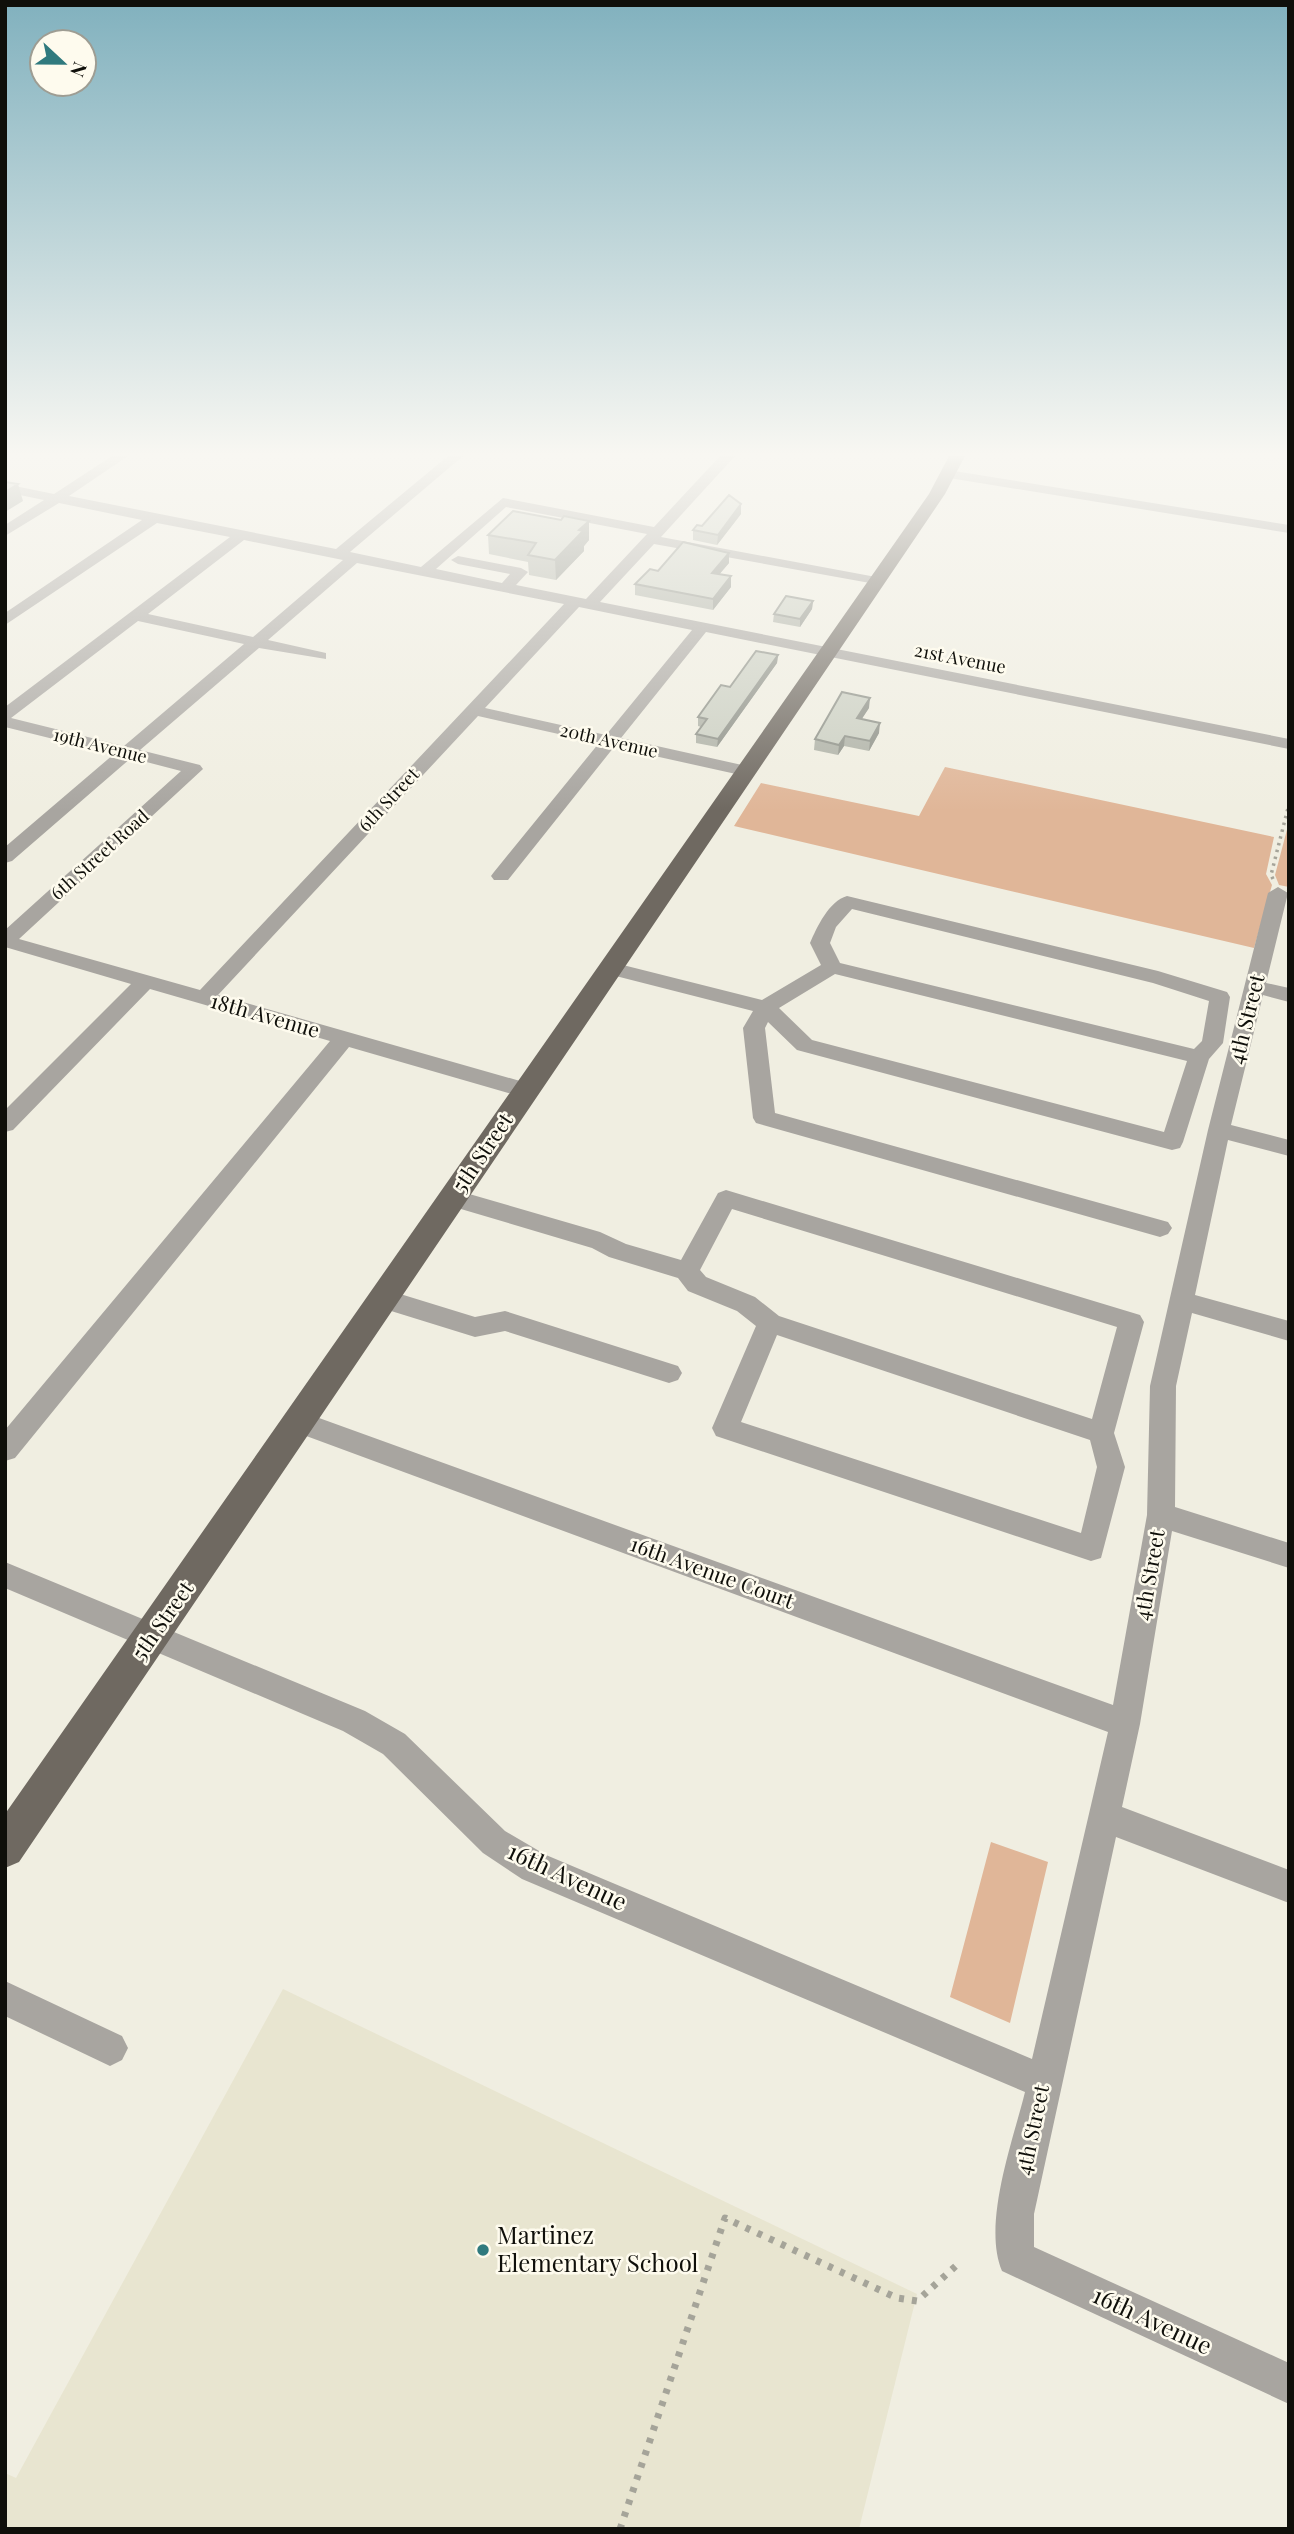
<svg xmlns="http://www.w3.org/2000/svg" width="1294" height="2534" viewBox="0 0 1294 2534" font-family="'Playfair Display',serif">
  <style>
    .built { fill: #e8e5d0 }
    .green { fill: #e0b698 }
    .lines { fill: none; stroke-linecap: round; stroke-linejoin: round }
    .path-far1 { stroke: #a5a499; stroke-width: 3.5; stroke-dasharray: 2.5 4.5; stroke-linecap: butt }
    .path { stroke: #a5a499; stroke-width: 7; stroke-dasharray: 5 8; stroke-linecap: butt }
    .minor { fill: #a8a5a0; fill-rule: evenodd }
    .major { fill: #6f6961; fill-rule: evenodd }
    .wall { fill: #afb2a7 }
    .shaded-wall { fill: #8e9188 }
    .building { fill: #cbcfc2; stroke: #8e9188; stroke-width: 2 }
    .poi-dot { fill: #307a7e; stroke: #fefbee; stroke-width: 2.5 }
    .labels { text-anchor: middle; stroke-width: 5; stroke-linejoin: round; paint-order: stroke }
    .far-street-label { font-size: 18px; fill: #0f0f0a; stroke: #fefbee }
    .street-label { font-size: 21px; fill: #0f0f0a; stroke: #fefbee }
    .near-street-label { font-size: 24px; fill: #0f0f0a; stroke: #fefbee }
    .near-poi-label { font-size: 24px; fill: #0f0f0a; stroke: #fefbee; text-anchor: start }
  </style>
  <rect width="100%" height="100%" fill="#f0eee1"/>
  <path class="built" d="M283,1989L917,2294L859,2529H5V2473L16,2478Z"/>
  <path class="green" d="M945,767L1274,837L1266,874L1272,885L1254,948L734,826L761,783L919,816Z
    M1289,822V887L1279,885L1275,875Z
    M991,1842L1048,1862L1010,2023L950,1997Z"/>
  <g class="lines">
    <path class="path-far1" d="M1273,879L1271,875L1289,804"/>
    <path class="path" d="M620,2529L725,2218L897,2298L917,2301L958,2264"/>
    <path class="minor" d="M112,456H128L69,496L336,549L448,456H463L350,552L421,567L503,498L654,527L720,456H735L661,537L876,577L881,579V585L654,544L600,602L1289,739V749L706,632L621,738L751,767L754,771L751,775L745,776L614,747L508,880H494L491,876L494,872L599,743L478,716L218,995L534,1085L537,1090L534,1095L526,1098L349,1047L15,1458L5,1461V1430L330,1041L150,989L13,1130L5,1132V1110L131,984L5,947V930L181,771L131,758L12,861L5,863V847L114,754L5,727V707L230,537L157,523L5,625V613L142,520L59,503L5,536V525L44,500L5,492V484L54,494ZM506,507L647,534L586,599L516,585L528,572L521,568L458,556L451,560L458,564L510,574L502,583L436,569ZM244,540L343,560L253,637L148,614ZM357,563L564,604L200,990L19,939L203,769L200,765L140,750L259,648L326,659V653L268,640ZM579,607L692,630L606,735L485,708ZM138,621L244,644L124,746L11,718Z
      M948,470L1289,525V533L943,477L941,474Z
      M1278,887L1288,893L1266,983L1289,988V1002L1263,995L1231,1125L1289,1140V1156L1228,1140L1195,1295L1289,1321V1341L1192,1313L1176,1386L1175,1507L1289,1543V1568L1172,1531L1140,1724L1122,1807L1289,1870V1903L1116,1837L1034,2214V2247L1289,2363V2404L1002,2271C982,2224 1013,2141 1025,2092L522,1879L483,1853L383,1754L343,1731L5,1588V1562L365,1711L405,1734L505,1831L546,1855L1032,2059L1108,1732L290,1430L286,1422L290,1414L299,1411L308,1414L1113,1705L1147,1515L1150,1386L1208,1130L1268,893Z
      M847,896L1158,971L1227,992L1230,997L1223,1043L1209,1059L1183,1142L1180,1148L1172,1150L797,1050L768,1022L765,1028L775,1113L1168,1222L1172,1228L1168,1234L1160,1237L756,1123L753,1118L743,1028L753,1011L604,973L601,968L611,962L762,1000L821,965L810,943C817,927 829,901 847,896ZM852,909L1153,983L1209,1001L1202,1041L1194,1049L840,963L830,943L836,927ZM835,974L1187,1061L1164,1132L812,1040L779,1008Z
      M452,1189L600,1232L626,1244L681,1260L718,1193L726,1190L1140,1315L1144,1322L1114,1433L1125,1467L1101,1558L1091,1561L716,1436L712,1428L756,1326L737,1311L688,1291L678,1278L609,1257L592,1248L444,1204L440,1198L444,1192ZM732,1209L1117,1327L1092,1419L779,1316L755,1297L706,1277L700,1270ZM777,1335L1090,1440L1097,1467L1081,1533L741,1422Z
      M384,1289L475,1317L505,1311L678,1366L682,1373L678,1380L669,1383L505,1331L475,1337L375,1306L372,1299L375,1292Z
      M5,1981L122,2036L128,2048L122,2060L110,2066L5,2016Z"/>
    <path class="major" d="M949,456H965L945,494L19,1862L5,1868V1814L929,494Z"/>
  </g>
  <path class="wall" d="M741,514L717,545L693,540V530Z
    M488,535L589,540L584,546V551L556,580L529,575L528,562L489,554Z
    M729,553V563L719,574L731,587L713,610L635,595V584L658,571Z
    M813,601L812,609L800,627L773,622L774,614Z
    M778,655L777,663L717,747L696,743V734L701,727L698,726V717L730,687Z
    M869,708L861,719L879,733L869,751L844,746L838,755L814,750L815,739Z"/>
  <path class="shaded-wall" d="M18,484L23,501L5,512V492Z
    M741,504V514L717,545L718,535Z
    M589,521V540L584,546V551L556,580L555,560L579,530Z
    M729,553V563L712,583V573Z
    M731,576V587L713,610V599Z
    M813,601L812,609L800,627V619Z
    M778,655L777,663L717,747L718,739Z
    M870,698L869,708L856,728L857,718Z
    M880,723L879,733L869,751L870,741Z
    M845,736L844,746L838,755L839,745Z"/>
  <path class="building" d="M5,482L18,484L5,492Z
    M729,495L741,504L718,535L693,530L697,525L702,526Z
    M513,511L561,520L564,516L589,521L579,530L583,531L555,560L528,555L536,543L488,535Z
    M683,542L729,553L712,573L731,576L713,599L635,584L650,569L658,571Z
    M786,596L813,601L800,619L774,614Z
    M756,651L778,655L718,739L696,734L707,719L698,717L721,685L730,687Z
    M842,692L870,698L857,718L880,723L870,741L845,736L839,745L815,739Z"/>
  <linearGradient id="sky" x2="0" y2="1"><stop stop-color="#81b1be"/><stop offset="0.56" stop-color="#f8f7f2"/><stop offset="1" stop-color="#f8f7f2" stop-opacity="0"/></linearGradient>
  <rect width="1294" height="811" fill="url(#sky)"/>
  <circle class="poi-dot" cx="483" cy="2250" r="7"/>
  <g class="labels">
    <g class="far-street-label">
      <text transform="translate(960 659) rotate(11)" y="6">21st Avenue</text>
      <text transform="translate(609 741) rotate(13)" y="6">20th Avenue</text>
      <text transform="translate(100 746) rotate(14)" y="6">19th Avenue</text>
      <text transform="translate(389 800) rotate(-47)" y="6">6th Street</text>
      <text transform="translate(100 855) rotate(-42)" y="6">6th Street Road</text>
    </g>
    <g class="street-label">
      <text transform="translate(265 1016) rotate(16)" y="7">18th Avenue</text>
      <text transform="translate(1247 1019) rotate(-76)" y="7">4th Street</text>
      <text transform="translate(483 1153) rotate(-56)" y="7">5th Street</text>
      <text transform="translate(712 1573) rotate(20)" y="7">16th Avenue Court</text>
      <text transform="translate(1150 1575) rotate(-80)" y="7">4th Street</text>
      <text transform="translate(163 1621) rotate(-55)" y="7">5th Street</text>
      <text transform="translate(1033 2130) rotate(-78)" y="7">4th Street</text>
    </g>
    <g class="near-street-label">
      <text transform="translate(567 1877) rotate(25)" y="8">16th Avenue</text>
      <text transform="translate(1152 2321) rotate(25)" y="8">16th Avenue</text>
    </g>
    <g class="near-poi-label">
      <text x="497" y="2244">Martinez<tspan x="497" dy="28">Elementary School</tspan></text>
    </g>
  </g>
  <rect width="1294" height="2534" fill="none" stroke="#0f0f0a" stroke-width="14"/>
  <g transform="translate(63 63) rotate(112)"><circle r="33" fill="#fefbee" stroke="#9e9d93" stroke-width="2"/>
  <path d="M0-5L12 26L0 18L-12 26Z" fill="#307a7e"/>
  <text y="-10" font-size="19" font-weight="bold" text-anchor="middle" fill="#0f0f0a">N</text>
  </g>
</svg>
